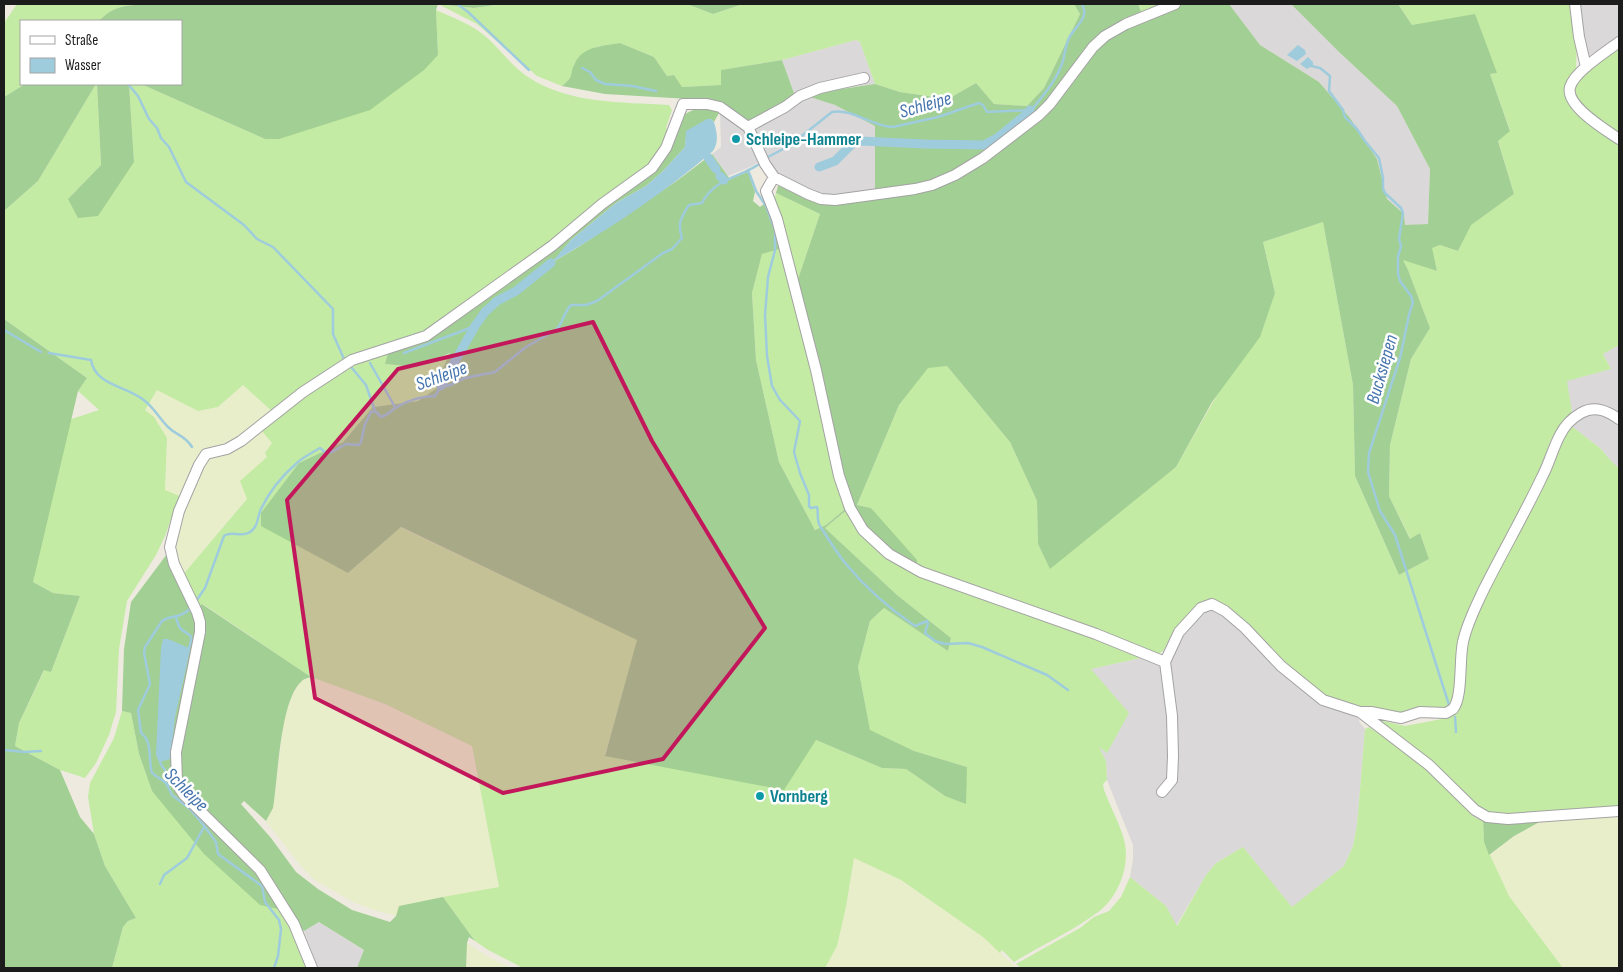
<svg xmlns="http://www.w3.org/2000/svg" width="1623" height="972" viewBox="0 0 1623 972" font-family="'Sofia Sans Condensed',sans-serif">
  <style>
    .residential { fill: #dad8d8 }
    .farmland { fill: #e9eeca }
    .grass { fill: #c3eba4 }
    .forest { fill: #a2cf93; fill-rule: evenodd }
    .water { fill: #9fccdd }
    .lines { fill: none; stroke-linecap: round; stroke-linejoin: round }
    .stream { stroke: #9fccdd; stroke-width: 2.5 }
    .canal { stroke: #9fccdd; stroke-width: 9 }
    .minor-casing { stroke: #a3a3a3; stroke-width: 12 }
    .minor { stroke: #fff; stroke-width: 10 }
    .marked { fill: #c2185b; fill-opacity: 0.2; stroke: #c2185b; stroke-width: 4; stroke-linejoin: round }
    .culture-dot { fill: #0f9aa8; stroke: #fff; stroke-width: 2 }
    .labels { text-anchor: middle; stroke-width: 5; stroke-linejoin: round; paint-order: stroke }
    .culture-label { font-size: 18px; font-weight: bold; fill: #0d838f; stroke: #fff; text-anchor: start }
    .water-label { font-size: 19px; font-style: italic; fill: #4675ad; stroke: #fff }
  </style>
  <rect width="100%" height="100%" fill="#eeeae0"/>
  <path class="residential" d="M1229,4H1291L1338,51L1397,106L1430,169L1428,224L1405,226L1404,214L1387,199L1377,159L1350,118L1319,82L1260,45Z
    M1577,4H1619V37L1585,58Z
    M856,40L860,42L861,45L875,84L828,91L811,97L835,105L875,126V191L851,192L837,197L809,192L774,170L765,158L752,166L728,176L712,154L721,147L720,111L747,122L795,96L782,60Z
    M1619,345V468L1612,462L1600,448L1570,425L1577,418L1572,413L1566,381L1611,369L1603,354Z
    M1212,608L1222,612L1322,701L1358,718L1360,723L1365,729L1357,825L1353,846L1344,866L1292,908L1243,847L1216,863L1206,875L1176,926L1166,906L1130,877L1133,859V845L1107,780L1106,761L1098,746L1107,753L1091,669L1145,657L1160,664L1178,639L1202,611Z
    M319,922L365,951L357,968H318L304,931Z"/>
  <path class="farmland" d="M243,385L274,413L272,443L265,453L267,457L247,499L181,577L174,548L181,513L165,490L167,438L144,410L157,389L198,411L218,407Z
    M311,677L385,704L472,746L499,888L400,906L396,916L374,910L353,902L315,880L299,864L266,821L273,808L284,719L292,696L301,681Z
    M1619,815V968H1563L1509,896L1489,855L1514,836L1543,820Z
    M854,858L901,880L983,937L1017,968H825L837,946L846,907Z
    M467,943L487,956L511,968H466Z"/>
  <path class="grass" d="M17,4H148C127,6 115,4 99,21H21V84H25L4,97V23Z
    M438,4L474,8L502,4H687L713,14L743,4H1074L1080,14L1044,88L1027,106L994,104L976,83L948,99L900,92L875,84L861,45L860,42L856,40L782,60L722,70L721,85L681,87L674,75L667,76L654,57L620,43L596,47L574,64C573,74 570,80 562,86L537,76L477,24Z
    M1138,4H1168L1142,14Z
    M1398,4H1574L1577,37L1576,69L1568,79L1565,93L1568,103L1577,115L1619,144V345L1603,354L1611,369L1567,381L1572,413L1562,423L1551,440L1536,479L1465,625L1454,699L1446,710L1426,707L1397,715L1324,698L1283,664L1226,607L1216,600L1203,601L1176,629L1163,651L1158,654L917,568L871,508L857,505L899,405L928,367L947,366L1010,442L1037,501L1038,544L1050,568L1176,467L1275,293L1263,242L1323,222L1353,385L1355,476L1399,575L1429,559L1420,533L1411,540L1389,496L1390,445L1411,359L1430,328L1408,270L1402,259L1437,271L1431,248L1440,245L1458,251L1470,225L1514,194L1498,140L1510,130L1490,74L1497,73L1412,25Z
    M436,10C449,16 465,22 477,30C496,42 508,64 528,77C568,104 622,102 669,105L672,110L666,128L670,131L650,166L550,244L424,334L351,358L274,413L243,385L218,407L198,411L157,390L145,410L154,417L167,438L165,490L182,497L175,508L165,536L156,555L127,601L119,649L116,712L109,735L96,763L85,778L60,770L15,746L19,723L45,669L51,672L80,596L53,593L33,582L50,426L99,410L78,391L87,378L4,319V211L38,181L96,84H97L101,165L68,199L134,162L129,84H141L265,139L438,55Z
    M1619,46V135L1581,106L1574,90L1578,79Z
    M776,193L820,214L796,285L774,201Z
    M779,248L811,371L844,510L826,525L815,530L779,462L756,360L752,293L762,254Z
    M389,349L385,364L416,367L451,353L439,377L449,381L418,401L373,407L343,442L299,463L348,573L400,527L638,640L605,755L816,740L882,768L906,769L945,796L967,767L914,751L870,731L858,667L870,621L884,608L948,651L951,638L897,595L825,528L849,508L887,556L1145,657L1091,669L1129,713L1107,753L1099,747L1106,761L1107,780L1103,784L1104,790C1110,806 1122,828 1125,844C1129,866 1120,892 1103,908C1100,911 1095,914 1091,917C1067,934 1040,946 1014,962L1002,950L1000,953L983,937L901,880L854,858L846,907L837,946L825,968H523L488,950L475,941L443,897L499,887L472,746L385,704L311,677L203,604L198,608L181,577L247,499L240,481L267,457L265,453L272,443L261,430L303,394L354,361Z
    M1570,425L1600,448L1612,462L1619,468V809L1500,817L1484,814L1375,719L1405,726L1447,718L1455,712L1467,643L1475,618Z
    M122,711L131,713L139,754L152,791L282,910L312,968H112L123,927L128,921L136,918L105,866L94,834L88,797L90,783L114,738Z
    M1369,727L1417,760L1476,818L1483,820L1484,842L1509,896L1563,968H1021L1016,964L1080,928L1094,917L1109,911L1121,897L1130,877L1166,906L1177,926L1206,875L1216,863L1243,847L1292,907L1344,866L1353,846L1357,825L1365,729Z"/>
  <path class="forest" d="M148,4H502L474,8L438,4L436,10L438,55L424,70L370,110L279,139H265L141,84H181V21H99C115,4 127,6 148,4Z
    M687,4H743L713,14Z
    M1074,4H1138L1142,14L1117,24L1044,105L980,157L930,183L875,191V126L835,105L810,97L828,91L875,84L900,92L948,99L976,83L994,104L1027,106L1044,88L1080,14Z
    M1183,4H1229L1260,45L1319,82L1350,118L1377,159L1387,199L1404,214L1405,225L1428,224L1430,169L1397,106L1338,51L1291,4H1398L1412,25L1475,14L1497,73L1490,74L1510,131L1498,141L1514,194L1471,225L1458,251L1440,245L1432,248L1437,271L1403,260L1408,270L1430,328L1411,359L1390,445L1389,496L1410,539L1420,533L1429,559L1399,575L1355,476L1353,385L1323,222L1263,242L1275,293L1260,337L1212,402L1176,467L1050,569L1038,544L1037,501L1010,442L947,366L928,368L899,405L857,505L871,508L917,560V568L890,554L849,508L825,528L897,595L951,638L948,651L884,608L870,621L858,667L870,730L914,751L967,767L966,804L945,796L906,769L882,768L816,740L784,790L605,756L637,640L401,527L348,573L261,526V513L299,463L343,442L373,407L418,401L448,381L439,377L450,353L416,367L385,364L389,349L428,337L653,169L684,115C697,106 705,108 720,111L714,122L711,119L686,138L685,147L663,171L646,186L616,203L571,240L553,262L580,246L678,180L712,154L730,179L748,172L755,192L753,201L760,207L764,204L769,206L796,285L820,214L776,193L778,186H783L818,202L957,178L1068,89L1101,45L1121,31ZM779,249L811,371L844,510L826,525L815,530L779,462L756,360L752,293L762,254Z
    M620,43L654,57L667,76L674,75L682,87L721,85V70L782,60L795,96L782,106L747,122L706,100L605,94L562,86C575,76 569,74 575,63C583,46 603,46 620,43Z
    M25,84H96L38,181L4,211V97Z
    M97,84H129L134,162L98,216L78,218L68,199L101,165Z
    M4,319L87,378L78,391L33,582L53,593L80,596L51,672L44,670L19,723L15,746L60,770L80,817L94,834L105,866L136,918L128,921L123,927L112,968H4Z
    M167,554L198,622L175,783L259,871L282,910L260,905L204,854L152,791L139,754L131,713L122,711L124,649L131,602Z
    M202,604L311,677C308,678 303,679 301,682C280,701 278,778 273,808L266,821L244,801L241,804L271,838L296,872L318,889L352,910L390,922L396,916L399,906L443,897L475,941L469,937L467,943L466,968H357L364,950L319,922L304,931L295,923L261,868L186,794L179,781V750L198,608Z
    M1483,820C1497,827 1527,821 1543,820L1514,836L1489,855L1484,842Z"/>
  <path class="water" d="M1298,45L1305,50L1306,54L1297,61L1287,55Z
    M1308,57L1313,62V65L1307,69L1300,64Z
    M707,119H711L714,122C717,132 719,142 713,151C663,194 608,230 551,263L571,240L616,203L646,186L663,171L685,147L686,131Z
    M163,639H168L189,648L190,650L175,717L171,757L170,759L160,762L158,760L156,755L161,648Z"/>
  <g class="lines">
    <path class="stream" d="M457,4L467,11L529,70
      M1311,66L1320,68L1330,76L1329,91L1343,110L1345,117L1357,129L1365,141L1379,158L1383,178V189L1385,193L1401,208L1403,213L1399,239L1401,246L1398,257V274L1400,281L1411,296L1413,302L1409,315L1400,358L1369,453L1368,472L1380,511L1395,535L1449,705
      M582,68L590,72L596,80L605,84L632,86L656,91
      M128,84L138,96L149,119L157,128L161,138L169,147L186,182L244,225L257,239L273,247L333,309V334L344,359
      M766,158L789,146L832,112C853,108 872,127 893,127L938,117L979,103L983,105L987,112L1030,110L1034,107C1044,94 1056,81 1062,64C1065,55 1065,46 1069,38C1075,26 1090,18 1082,4
      M748,170L756,191L766,206L775,230V250L768,277L765,315L767,356L772,386L780,400L800,421L794,452L800,473L809,495V506L811,508L817,507C819,513 816,519 820,526C828,538 836,552 846,564C865,587 890,609 915,626L927,621L928,623L925,633L935,641L945,644L968,643L982,647L1047,675L1068,690
      M4,330L41,352
      M49,353L91,360C95,386 128,386 145,401C154,408 160,419 168,427C177,436 185,435 192,447
      M404,353L475,326
      M370,363L395,407
      M352,368L366,385L375,411
      M196,601L205,588L224,536C231,530 242,538 250,532C259,526 257,517 261,509C269,492 283,475 297,463C303,457 312,453 320,448L326,453L332,452L346,444L359,445L361,442L365,424L371,412L375,411L381,417C388,415 391,410 397,407C410,399 421,397 435,396L441,386H448L465,378L495,372L526,347L556,330C563,323 564,312 571,305H586L597,301L663,253L672,249L682,238C677,224 681,217 689,205L702,203C715,177 742,178 762,162
      M191,608C178,620 172,614 162,621L145,647L144,653L150,684L138,710L141,733C153,741 148,761 152,773L166,783L172,795L190,809L202,823L216,842L218,854L262,886L265,902L279,920L281,929L278,956L274,968
      M176,617C177,621 178,626 181,629C191,638 194,632 189,648
      M1455,717L1456,732
      M4,750L24,752L41,751
      M160,762C164,773 173,772 168,786
      M160,884L164,875L187,858L204,827"/>
    <path class="canal" d="M707,156L716,169
      M819,167L835,161L853,143L861,141L925,144L984,145L997,138L1028,113L1030,110
      M720,176L724,180
      M441,386L475,326L485,312L497,301L516,291L551,263"/>
    <g class="minor-casing">
      <path id="minor" d="M1575,4L1579,37L1586,67
        M1619,42C1606,52 1575,71 1570,87C1565,106 1606,130 1619,139
        M748,127L785,107L800,96L820,88L864,78
        M774,177L766,191L777,219L816,370L839,476L850,508L863,530L889,554L921,572L1096,634L1165,662
        M1360,712L1429,765L1475,810L1487,817L1508,819L1619,811
        M1162,792L1172,780L1173,756L1172,716L1165,662L1179,632L1201,608L1212,604L1225,611L1245,628L1281,666L1323,700L1360,712H1371L1401,718L1420,712L1446,713L1453,709C1463,697 1459,659 1463,642C1467,623 1476,606 1484,589C1503,551 1524,515 1542,477C1549,464 1553,448 1560,435C1564,427 1572,418 1581,413C1595,405 1607,411 1619,419
        M312,968L294,924L260,870L184,795L180,789L177,782L176,752L200,632V622L197,612L174,564L170,547L179,511L199,465L206,454L227,449L241,441L303,392L352,360L426,336L552,246L602,204L652,168L666,148L683,104H707L720,107L748,127L765,164L774,177L808,194L821,199L835,200L915,189L932,185L955,175L983,158L1039,115L1050,104L1093,47L1105,36L1126,24L1175,4"/>
    </g>
    <use href="#minor" class="minor"/>
  </g>
  <path class="marked" d="M593,322L652,441L765,628L663,759L503,793L315,698L287,500L398,369Z"/>
  <g class="culture-dot">
    <circle cx="736" cy="139" r="5"/>
    <circle cx="760" cy="796" r="5"/>
  </g>
  <g class="labels">
    <g class="culture-label">
      <text x="746" y="145">Schleipe-Hammer</text>
      <text x="770" y="802">Vornberg</text>
    </g>
    <g class="water-label">
      <text transform="translate(925 104) rotate(-16)" y="7">Schleipe</text>
      <text transform="translate(1381 369) rotate(-74)" y="7">Bucksiepen</text>
      <text transform="translate(441 375) rotate(-20)" y="7">Schleipe</text>
      <text transform="translate(187 789) rotate(45)" y="7">Schleipe</text>
    </g>
  </g>
  <rect width="1623" height="972" fill="none" stroke="#1c1c1c" stroke-width="10"/>
  <rect x="20" y="20" width="162" height="65" fill="#ffffff" stroke="#a4a4a4"/>
  <rect x="30" y="36" width="25" height="8" fill="#ffffff" stroke="#a4a4a4"/>
  <text x="65" y="45" font-size="15" fill="#1c1c1c">Straße</text>
  <rect x="30" y="58" width="25" height="15" fill="#9fccdd" stroke="#a4a4a4"/>
  <text x="65" y="70" font-size="15" fill="#1c1c1c">Wasser</text>
</svg>
